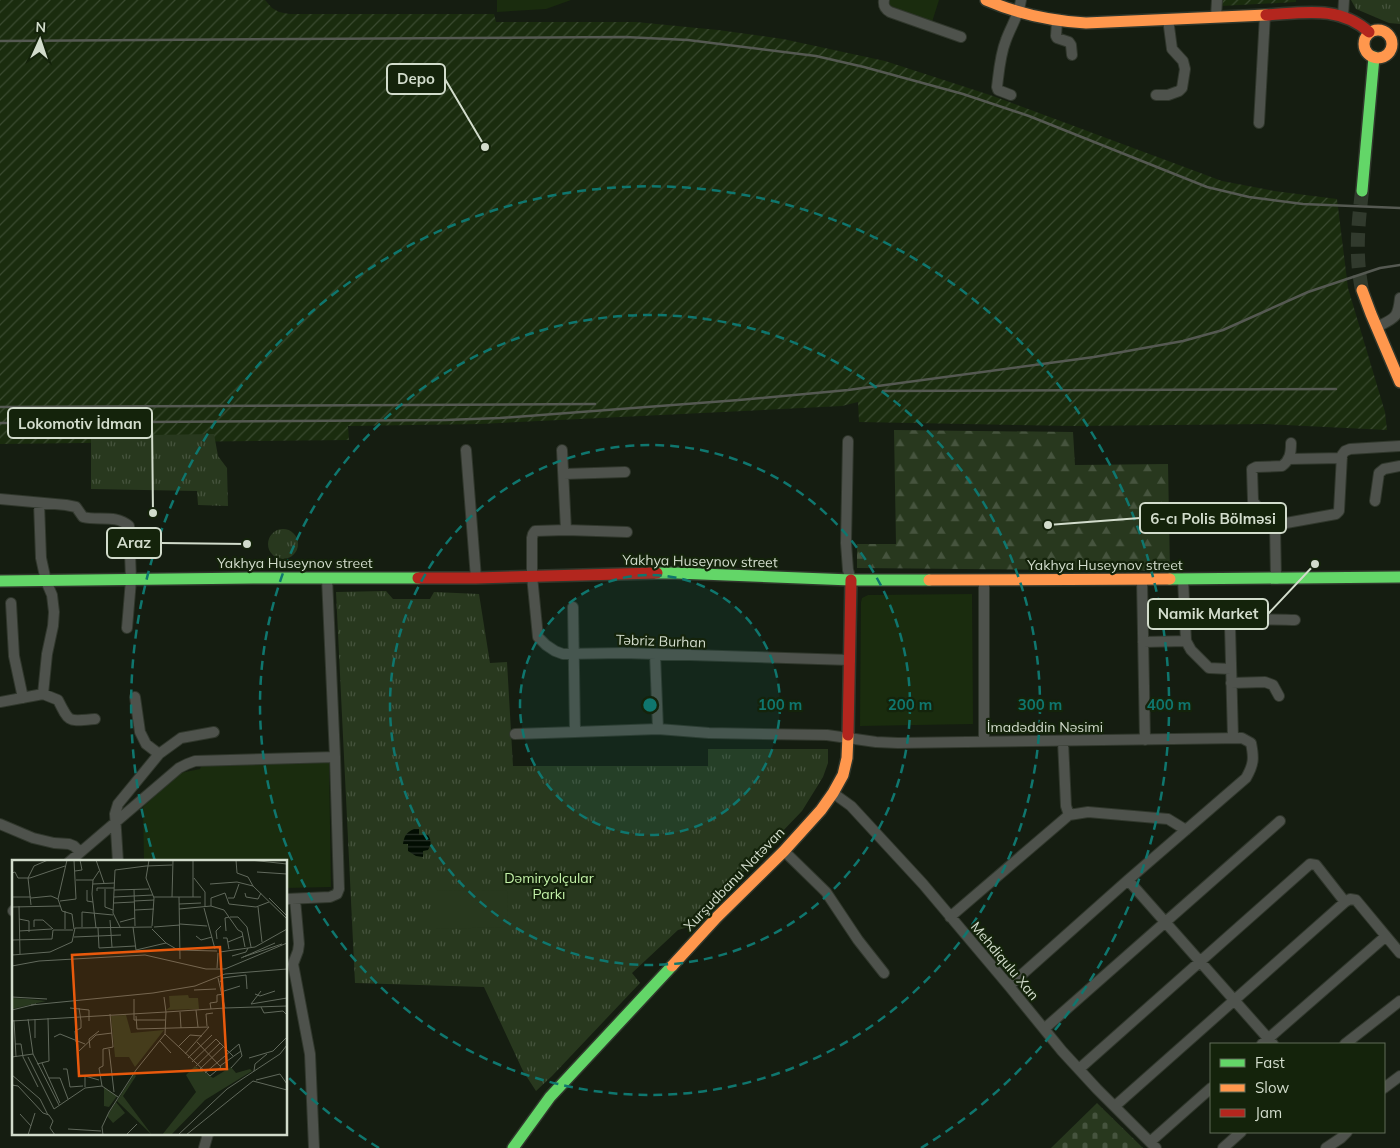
<svg xmlns="http://www.w3.org/2000/svg" width="1400" height="1148" viewBox="0 0 1400 1148" font-family="Mulish,sans-serif">
  <style>
    .built { fill: #1a2c0e }
    .industrial { fill: url(#industrial-furrows) }
    .grass { fill: url(#grass-tufts) }
    .forest { fill: url(#forest-firs) }
    .cemetery { fill: url(#cemetery-stones) }
    .pitch { fill: #28381e }
    .water { fill: url(#water-rules) }
    .lines { fill: none; stroke-linecap: round; stroke-linejoin: round }
    .secondary-tunnel { stroke: #313a2d; stroke-width: 14; stroke-dasharray: 14 7; stroke-linecap: butt }
    .street-casing { stroke: #30372c; stroke-width: 12 }
    .fast-casing { stroke: #30372c; stroke-width: 14 }
    .slow-casing { stroke: #30372c; stroke-width: 14 }
    .jam-casing { stroke: #30372c; stroke-width: 14 }
    .street { stroke: #4e524c; stroke-width: 10 }
    .fast { stroke: #63d668; stroke-width: 11 }
    .slow { stroke: #ff974d; stroke-width: 11 }
    .jam { stroke: #b3261e; stroke-width: 11 }
    .rail { stroke: #555952; stroke-width: 2.5 }
    .ring { fill: none; stroke: #0f766e; stroke-width: 2.5; stroke-dasharray: 9 6 }
    .labels { text-anchor: middle; stroke-width: 4.5; stroke-linejoin: round; paint-order: stroke }
    .street-label { font-size: 14px; fill: #d2dccc; stroke: #14230b }
    .park-label { font-size: 14px; fill: #c4f2a9; stroke: #14230b }
    .inset-road { fill: none; stroke: #61695c; stroke-width: 1 }
    .view { fill: #e8590c; fill-opacity: 0.15; stroke: #e8590c; stroke-width: 2.5 }
    .inset-edge { fill: none; stroke: #d2dccc; stroke-width: 2.5 }
    .centre { fill: #0f766e; stroke: #14230b; stroke-width: 2.5 }
    .ring-label { font-size: 15px; text-anchor: middle; font-weight: bold; fill: #0f766e; stroke: #14230b; stroke-width: 4.5; stroke-linejoin: round; paint-order: stroke }
    .leader { fill: none; stroke: #d2dccc; stroke-width: 2 }
    .callout-dot { fill: #d2dccc; stroke: #14230b; stroke-width: 2 }
    .callout { fill: #14230b; stroke: #d2dccc; stroke-width: 2 }
    .callout-label { font-size: 15px; text-anchor: middle; font-weight: bold; fill: #d2dccc }
  </style>
  <defs>
    <pattern id="industrial-furrows" width="10" height="10" patternUnits="userSpaceOnUse" patternTransform="scale(1.25)"><rect width="10" height="10" fill="#1a2c0e"/><path d="M-1 1l2-2M0 10L10 0M9 11l2-2" fill="none" stroke="#3a4a30"/></pattern>
    <pattern id="grass-tufts" width="24" height="20" patternUnits="userSpaceOnUse" patternTransform="scale(1.25)"><rect width="24" height="20" fill="#28381e"/><path d="M3 7l-1-3M5 7V3M7 7l1-3M15 17l-1-3M17 17v-4M19 17l1-3" fill="none" stroke="#46543e"/></pattern>
    <pattern id="forest-firs" width="22" height="20" patternUnits="userSpaceOnUse" patternTransform="scale(1.25)"><rect width="22" height="20" fill="#28381e"/><path d="M5 1l3.5 6h-7zM16 11l3.5 6h-7z" fill="#46543e"/></pattern>
    <pattern id="cemetery-stones" width="16" height="16" patternUnits="userSpaceOnUse" patternTransform="scale(1.25)"><rect width="16" height="16" fill="#28381e"/><path d="M2 7V4a2 2 0 0 1 4 0v3zM10 15v-3a2 2 0 0 1 4 0v3z" fill="#46543e"/></pattern>
    <pattern id="water-rules" width="6" height="5" patternUnits="userSpaceOnUse" patternTransform="scale(1.25)"><rect width="6" height="5" fill="#020d02"/><path d="M0 2.5h6" fill="none" stroke="#263026"/></pattern>
  </defs>
  <rect width="100%" height="100%" fill="#151d11"/>
  <path class="built" d="M497,0H571L546,9L497,12Z
    M888,0H939L932,22L890,6Z
    M972,594L973,724L860,726L861,602L862,598L868,595Z
    M329,763L331,887L286,888V862H144L143,807L180,773L200,769L202,764Z"/>
  <path class="industrial" d="M0,0H265L272,8L279,12L289,14H494L496,22H636L718,30L783,39L885,61L993,96L1222,181L1274,191L1337,199L1348,288L1385,412L1387,430L1265,424L1074,426L859,422L858,402L842,406L480,424L348,426L349,440L0,444Z
    M1222,0H1296V2L1221,6Z"/>
  <path class="grass" d="M1351,0H1400V24L1389,23L1356,9Z
    M214,434L218,456L227,468L228,506L198,505L197,491L91,489V436Z
    M268 544a15 15 0 1 1 30 0a15 15 0 1 1-30 0Z
    M386,591L393,599H430L434,592L479,594L490,663L507,662L513,766H708V749H828V763L823,777L802,811L692,926L678,930L632,973L640,983L552,1076L536,1091L523,1071L484,987L355,983L336,592Z"/>
  <path class="forest" d="M894,430L1073,432L1075,465L1168,464L1170,571L857,568V544H896Z"/>
  <path class="cemetery" d="M1097,1103L1143,1148H1051Z"/>
  <path class="pitch" d="M507,890L508,927L436,929V891Z"/>
  <path class="water" d="M414,829H419V835H428C431,840 432,844 428,850L423,851V857L416,856L408,851V844H403C404,837 406,832 414,829Z"/>
  <g class="lines">
    <path class="secondary-tunnel" d="M1362,191C1358,226 1355,255 1362,290"/>
    <g class="street-casing">
      <path id="street" d="M884,0C883,6 885,9 890,12L961,37
        M1343,16L1344,0
        M1216,17L1217,0
        M1057,21L1056,36L1057,38L1069,42L1071,45L1072,55
        M1011,95L998,90L997,87C999,71 1000,55 1006,40C1011,26 1019,15 1021,0
        M1156,95H1168L1179,91L1182,88L1185,69L1183,61L1172,49L1168,19
        M1259,123L1265,15
        M1377,327C1395,318 1398,318 1400,298
        M848,441L846,543L848,570L851,580
        M466,450L476,578
        M562,450L566,530L535,531L533,534L532,538V576L538,637L546,645L555,651L563,654L623,653L850,660
        M1289,459L1342,458
        M564,474L625,472
        M0,499L66,505L76,507L83,517C98,521 116,514 129,526L131,580L127,628
        M1375,501L1379,473L1384,469L1400,466
        M1275,525L1261,512L1253,501L1252,469L1256,467L1282,466C1290,460 1291,453 1291,443
        M566,530L627,532
        M1183,579L1186,641L1191,650L1209,668L1231,669
        M1276,579L1275,525L1336,514L1339,511L1342,455L1345,451L1350,449L1400,446
        M984,580V741
        M1142,580L1145,740
        M11,603L14,656L23,698
        M573,607L575,732L658,729L709,733L827,735L876,742L898,743L1242,738L1251,743C1254,758 1254,764 1246,778L1128,880L1009,986
        M1143,642L1186,641
        M655,654L658,729
        M1231,683L1265,682L1273,685L1279,696
        M43,694L58,700C70,724 68,721 95,719
        M135,697L140,732L146,744L159,754
        M0,702L43,694L47,654L53,626L54,612L52,595L46,581L41,558L39,503
        M515,734L575,732
        M1233,738L1230,626C1238,617 1282,620 1295,620
        M1063,741L1066,806L1069,815
        M833,793L851,806L923,884L1009,986L1062,1051L1097,1089L1156,1148
        M0,824L33,838L54,843L69,844L74,846L80,852
        M784,851L826,892L858,940L884,973
        M69,862L179,768L187,764L195,761L335,757
        M118,862L115,814L118,804L159,754L181,738L214,732
        M1128,880L1273,1044
        M286,899L330,897L337,894L339,889L335,757L327,578
        M295,899L299,944L298,951L293,964L310,1054L314,1148
        M13,911L14,910
        M950,917L1069,815L1088,812L1168,819L1186,830
        M1044,1029L1280,821
        M1262,1044L1386,936
        M1345,1044L1400,1001
        M1079,1069L1310,864L1316,865L1345,902
        M1384,1088L1400,1076
        M1115,1106L1345,902L1350,899L1356,900L1400,953
        M1150,1142L1211,1088
        M204,1148L208,1134
        M1223,1148L1241,1132
        M1326,1148L1341,1138L1347,1132"/>
    </g>
    <g class="fast-casing">
      <path id="fast" d="M1362,191L1374,57
        M657,573H676L851,580H929
        M1170,579L1400,577
        M0,581L253,578H418
        M513,1148L550,1097L672,966"/>
    </g>
    <g class="slow-casing">
      <path id="slow" d="M986,0C1018,14 1051,21 1086,23L1266,15
        M1364 44a14 14 0 1 1 28 0a14 14 0 1 1-28 0Z
        M1362,290L1371,314L1400,382
        M929,580L1170,579
        M672,966L717,917L784,851L821,810L833,793L843,775L847,758L848,735"/>
    </g>
    <g class="jam-casing">
      <path id="jam" d="M1266,15C1303,13 1339,5 1369,32
        M418,578H476L657,573
        M848,735L851,580"/>
    </g>
    <use href="#street" class="street"/>
    <use href="#fast" class="fast"/>
    <use href="#slow" class="slow"/>
    <use href="#jam" class="jam"/>
    <path class="rail" d="M0,41L625,37L688,40L816,56L864,67L963,94L1029,116L1207,187L1249,197L1303,204L1400,208
      M883,391L1336,389
      M0,407L595,404
      M0,423L446,420L500,418L739,400L848,390L1094,357L1183,341L1223,330L1308,292L1380,268L1400,265"/>
  </g>
  <circle cx="650" cy="705" r="130" fill="#0f766e" fill-opacity=".12"/>
  <g class="ring">
    <circle cx="650" cy="705" r="130"/>
    <circle cx="650" cy="705" r="260"/>
    <circle cx="650" cy="705" r="390"/>
    <path d="M379 1148A519 519 0 0 1 289 1078M155 861A519 519 0 1 1 921 1148"/>
  </g>
  <g class="labels">
    <g class="street-label">
      <text transform="translate(700 561) rotate(1)" y="5">Yakhya Huseynov street</text>
      <text x="295" y="568">Yakhya Huseynov street</text>
      <text x="1105" y="570">Yakhya Huseynov street</text>
      <text transform="translate(661 641) rotate(2)" y="5">Təbriz Burhan</text>
      <text x="1045" y="732">İmadəddin Nəsimi</text>
      <text transform="translate(734 879) rotate(-46)" y="5">Xurşudbanu Natəvan</text>
      <text transform="translate(1005 961) rotate(50)" y="5">Mehdiqulu Xan</text>
    </g>
    <g class="park-label">
      <text x="549" y="883">Dəmiryolçular<tspan x="549" dy="16">Parkı</tspan></text>
    </g>
  </g>
  <g transform="translate(12 860)">
    <rect width="275" height="275" fill="#151d11"/>
    <path d="M114,155L119,173L152,170L123,207L117,197H103L99,156Z" fill="#28381e"/>
    <path d="M176,135L177,138H186L187,149L154,150L158,147L157,136ZM122,214L124,216L111,236L140,275L105,241ZM92,227L105,236L97,247L92,246ZM104,242L113,253L101,263L95,256Z" fill="#28381e"/>
    <path d="M183,206L201,218L219,207L224,213L238,209L240,211L193,240L159,275H150L184,232L174,215Z" fill="#28381e"/>
    <path d="M0,138L16,139L34,141L0,149Z" fill="#28381e"/>
    <path class="inset-road" d="M55,0L46,39L50,51L60,54L62,69M84,0L92,23M137,0L134,18L142,38L140,66M181,0V37M224,0L225,13L236,17L241,26M238,0L275,4M134,6L160,5M63,11L70,10L68,0M245,12L275,14M0,13L3,12L6,18H18L53,6M182,18L193,32V47M64,20H81M81,24L102,23M198,24L225,22L241,26L275,59M93,29V47L101,50M122,29L123,66M75,30V41L81,42M102,30L137,29M85,31V28H102M233,33L234,37L246,39L249,33M0,37H19M102,37L141,35M142,37H189M160,37L161,0M167,37L168,99M19,38L39,36L46,39M216,38H222L227,24M257,38L275,56M48,41L64,39L62,0M122,41L142,40M102,43L122,42M167,44L189,43M19,45L16,18L22,6L36,0M7,46L8,94M199,46V38L213,33L217,44L244,47L257,42M0,47L48,46M246,47L250,82M192,48L203,89M167,49L199,46L212,50L226,70L230,72L233,87M123,50L142,49M53,51V69M218,57H226L235,67L239,87M7,59L17,61V72M98,60L100,87M108,62L123,58M168,64L195,66M22,67V60H31L41,69M70,67V52L101,55M108,67L101,53L103,10L134,6M121,67L124,90L154,83M142,67L168,65M84,68L80,34L81,20L87,11M86,68L87,88L123,86M140,69L154,83L166,90L205,91M7,71L40,69M214,71L213,58L217,57M184,76L189,80L200,77M62,77L109,75M211,78H215L217,89M205,79L204,71L209,66M0,80L40,79L41,70H61M216,82L231,76M208,92L243,87L275,69M0,95L38,92L60,82L63,68L140,67M220,96L234,92L236,88M231,97L270,84M229,98L263,83M0,106L27,101L133,95L194,109H213L275,83M205,108L206,93M208,122L211,118L234,115L235,129M182,130L204,129M212,131L228,126M243,134L248,136L263,131M0,137L35,139M122,139V160H153M239,144L275,138M239,144L249,131M19,145L141,133L183,126L213,114L275,109M249,147L252,153L271,151L275,155M58,148L77,150V161M213,148L275,146M199,149L198,143L205,142V135L212,134M0,150L24,144M184,150L186,167M168,152L169,168M124,156L125,169L197,167L173,194M16,159L21,194L47,245M23,159V178M2,160L4,197M0,161L154,152L152,137M195,166L194,154L201,153M153,174L198,216L209,207L185,182M42,177L48,174L73,184M148,181L159,193M64,182L63,171L69,168V161L67,148M3,184H9L11,197L26,227M166,187L178,175L190,176M78,188L77,179L87,171M97,189L102,232M67,191L84,175L100,173M0,197L21,194M16,197L42,249L73,228L90,226L106,237M176,198L200,175M237,198L261,191L275,177M180,202L204,179L208,183M30,203L48,243M25,204L37,201L36,158M184,206L208,183L221,196M208,206L229,191M51,209H55L58,227L71,226M188,209L212,186M242,211L243,204L255,194M193,213L227,184L230,196L219,208M0,215L28,239L36,255M37,218H48L56,239M244,220L268,214L275,224M0,225L6,226L31,253L37,255L41,261L38,268L43,275M90,226L87,208L91,206V189L101,187L98,154M73,227V216L87,220M8,254L19,266M56,269L89,271M16,275L23,253M91,275L90,267L97,252L124,210L153,174L154,152L213,148L206,118M114,275L125,264M166,275L215,229L268,194L275,185M174,275L241,221L275,230"/>
    <path class="view" d="M208,87L215,209L67,216L60,95Z"/>
    <rect width="275" height="275" class="inset-edge"/>
  </g>
  <circle cx="650" cy="705" r="8" class="centre"/>
  <g class="ring-label">
    <text x="780" y="710">100 m</text>
    <text x="910" y="710">200 m</text>
    <text x="1040" y="710">300 m</text>
    <text x="1169" y="710">400 m</text>
  </g>
  <path class="leader" d="M485 147L445 79M153 513L152 423M1048 525L1140 518M247 544L161 543M1315 564L1268 614"/>
  <g class="callout-dot">
    <circle cx="485" cy="147" r="5"/>
    <circle cx="153" cy="513" r="5"/>
    <circle cx="1048" cy="525" r="5"/>
    <circle cx="247" cy="544" r="5"/>
    <circle cx="1315" cy="564" r="5"/>
  </g>
  <g class="callout">
    <rect x="387" y="64" width="58" height="30" rx="5"/>
    <rect x="8" y="408" width="144" height="30" rx="5"/>
    <rect x="1140" y="503" width="146" height="30" rx="5"/>
    <rect x="107" y="528" width="54" height="30" rx="5"/>
    <rect x="1148" y="599" width="120" height="30" rx="5"/>
  </g>
  <g class="callout-label">
    <text x="416" y="84">Depo</text>
    <text x="80" y="429">Lokomotiv İdman</text>
    <text x="1213" y="524">6-cı Polis Bölməsi</text>
    <text x="134" y="548">Araz</text>
    <text x="1208" y="619">Namik Market</text>
  </g>
  <rect x="1210" y="1043" width="175" height="90" fill="#14230b" stroke="#606d58"/>
  <rect x="1220" y="1059" width="25" height="8" fill="#63d668" stroke="#606d58"/>
  <text x="1255" y="1068" font-size="15" fill="#d2dccc">Fast</text>
  <rect x="1220" y="1084" width="25" height="8" fill="#ff974d" stroke="#606d58"/>
  <text x="1255" y="1093" font-size="15" fill="#d2dccc">Slow</text>
  <rect x="1220" y="1109" width="25" height="8" fill="#b3261e" stroke="#606d58"/>
  <text x="1255" y="1118" font-size="15" fill="#d2dccc">Jam</text>
  <g transform="translate(40 40) rotate(3)" stroke="#14230b" stroke-width="4" paint-order="stroke">
  <path d="M0-4L9 19L0 12L-9 19Z" fill="#d2dccc"/>
  <text y="-8" font-size="14" font-weight="bold" text-anchor="middle" fill="#d2dccc">N</text>
  </g>
</svg>
